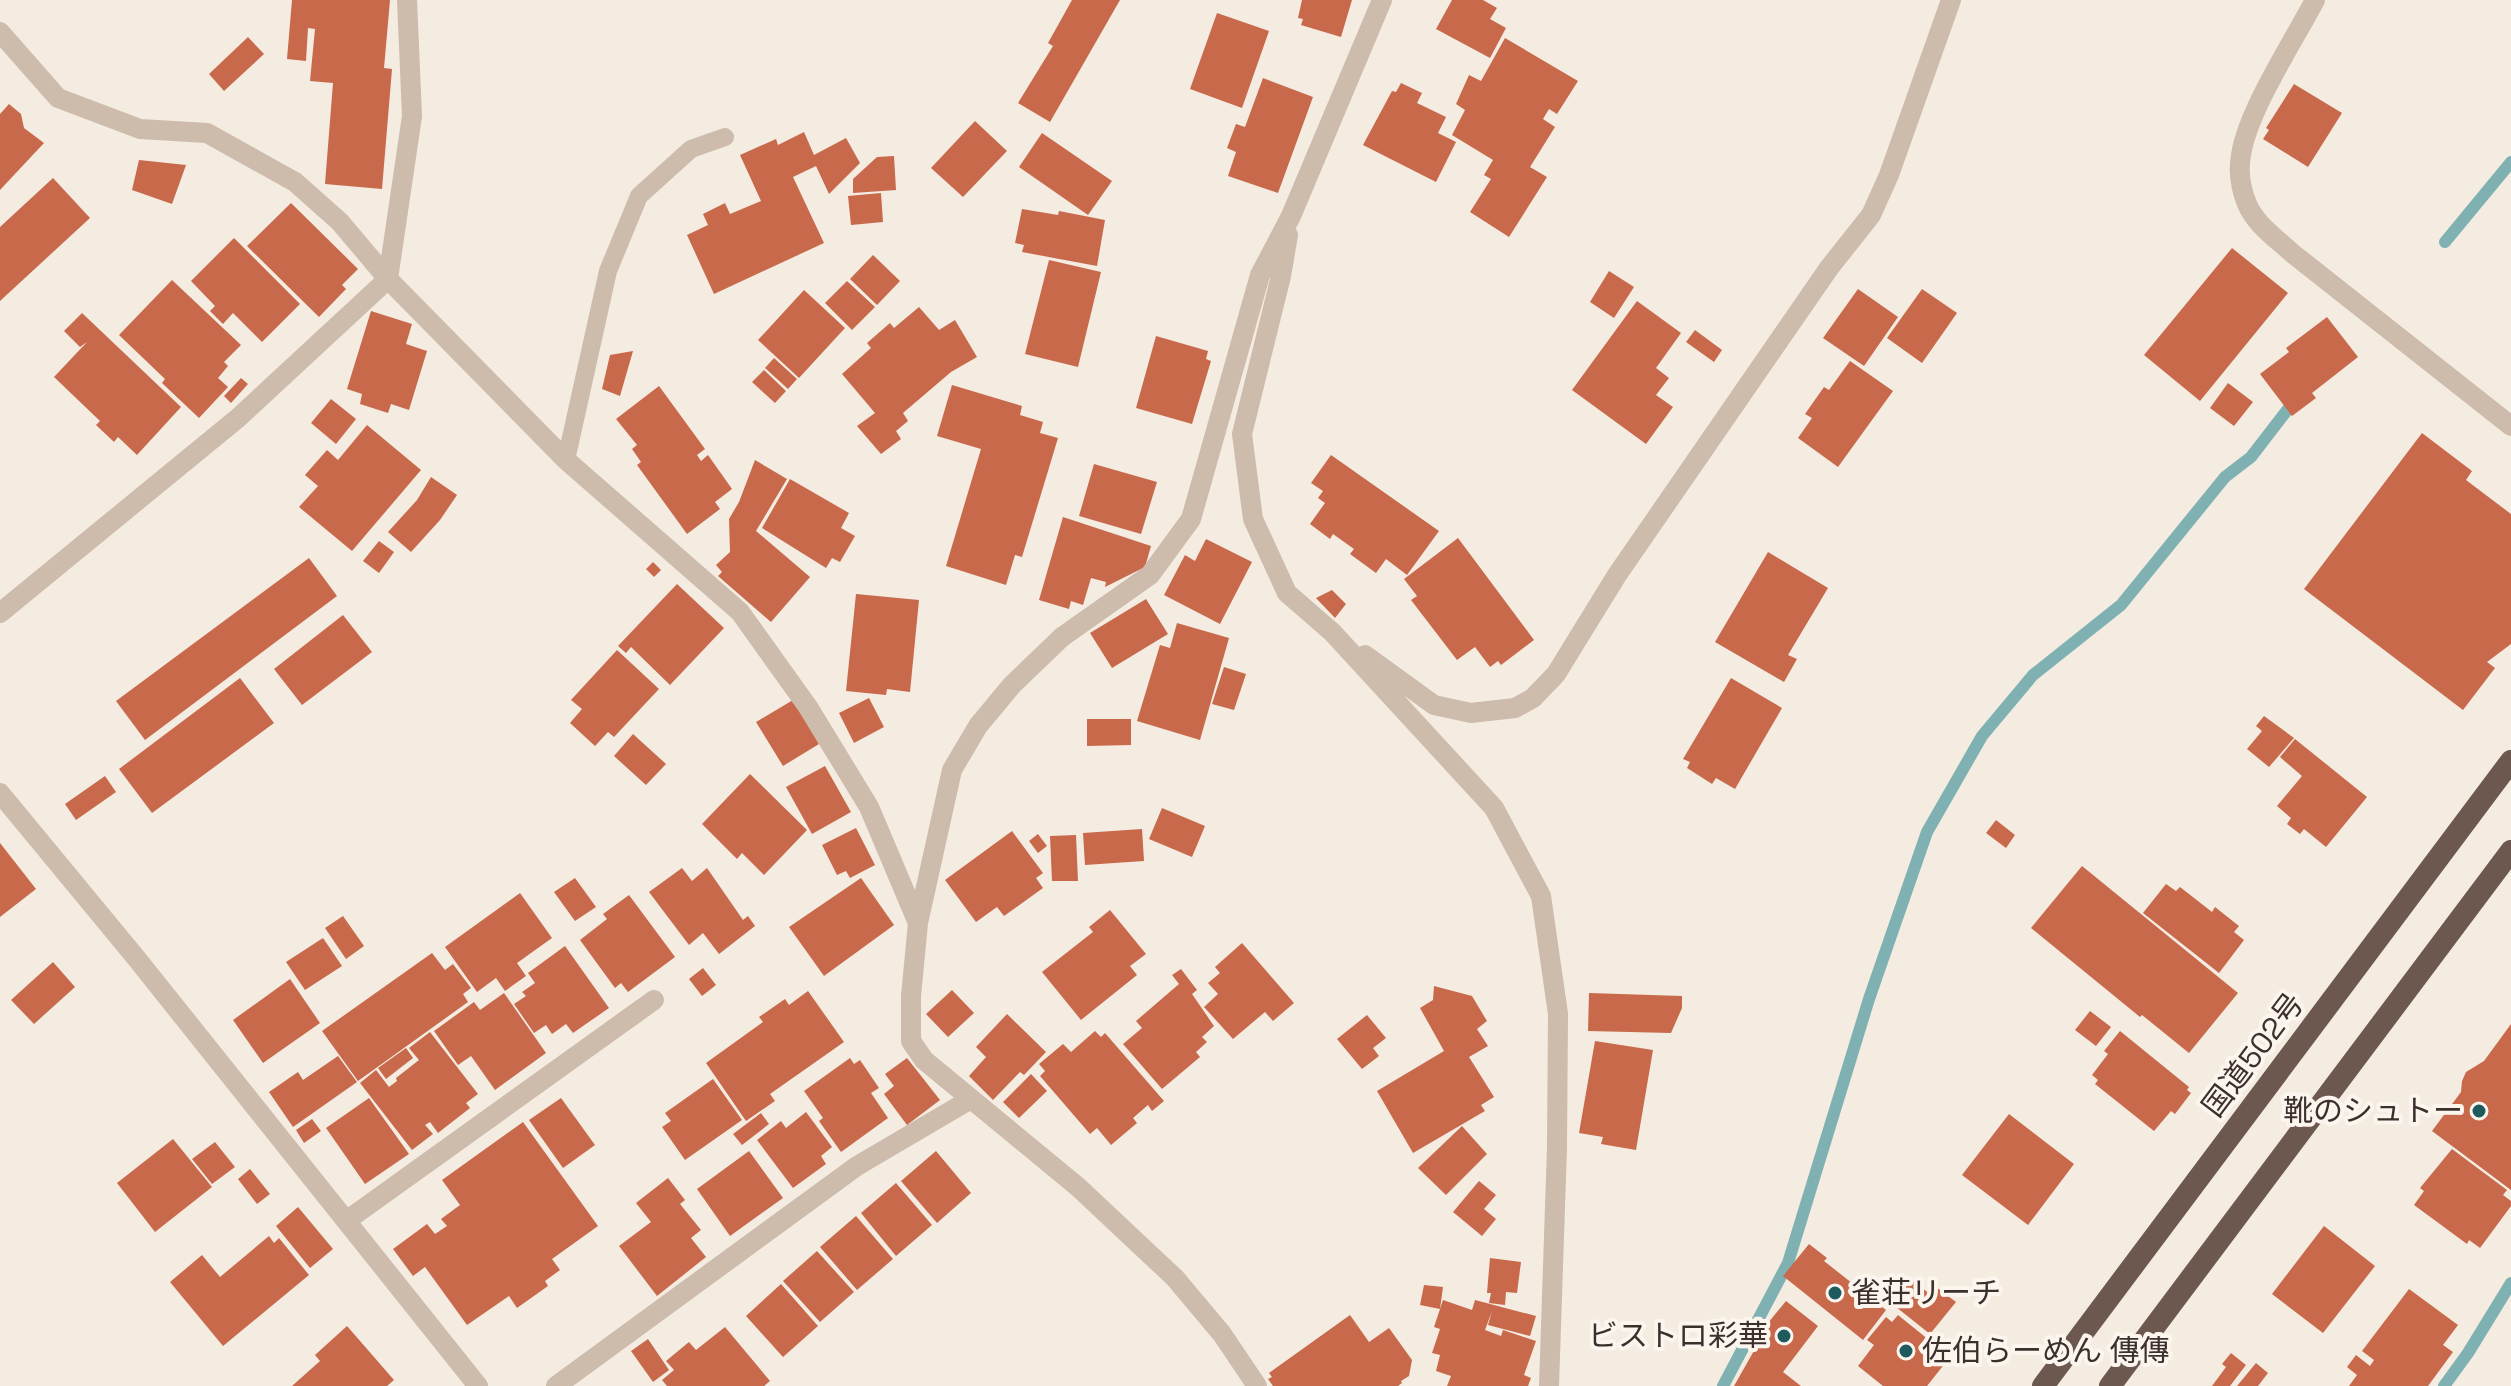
<svg xmlns="http://www.w3.org/2000/svg" width="2511" height="1386" viewBox="0 0 2511 1386" font-family="'Space Grotesk','Noto Sans JP',sans-serif">
  <style>
    .lines { fill: none; stroke-linecap: round; stroke-linejoin: round }
    .stream { stroke: #7fb0b2; stroke-width: 12 }
    .building { fill: #c8694b }
    .service { stroke: #cdbbac; stroke-width: 18 }
    .minor { stroke: #cdbbac; stroke-width: 20 }
    .trunk { stroke: #6c584f; stroke-width: 22 }
    .poi-dot { fill: #1f5a5e; stroke: #fbf5ee; stroke-width: 3 }
    .labels { text-anchor: middle; stroke-width: 8; stroke-linejoin: round; paint-order: stroke }
    .street-label { font-size: 30px; fill: #3b302b; stroke: #fbf5ee }
    .poi-label { font-size: 30px; fill: #3b302b; stroke: #fbf5ee; text-anchor: end }
  </style>
  <rect width="100%" height="100%" fill="#f4ebe1"/>
  <g class="lines">
    <path class="stream" d="M2445,242L2511,162
      M1723,1386L1788,1263L1869,999L1927,832L1982,736L2033,675L2121,605L2225,477L2251,457L2298,396
      M2444,1386L2468,1353L2511,1283"/>
  </g>
  <path class="building" d="M292,0H390L384,68L392,69L382,189L325,184L333,83L310,81L315,29L308,28L306,61L287,59Z
    M1072,0H1120L1050,122L1018,103L1053,46L1048,43Z
    M1302,0H1352L1341,37L1301,25L1303,19L1298,18Z
    M1452,0H1483L1497,8L1490,19L1506,28L1490,58L1436,29Z
    M1217,13L1269,31L1242,108L1190,89Z
    M248,37L264,54L224,91L209,74Z
    M1505,38L1578,81L1557,114L1549,109L1543,119L1555,127L1530,167L1547,177L1509,237L1470,212L1491,179L1484,175L1493,160L1452,135L1465,110L1456,104L1469,75L1481,81Z
    M1263,78L1313,97L1278,193L1228,176L1236,152L1227,148L1236,124L1245,127Z
    M1401,83L1422,93L1417,103L1446,117L1438,133L1456,142L1436,182L1363,145L1392,91L1396,92Z
    M2294,84L2342,113L2308,167L2263,139L2269,130L2266,128Z
    M9,104L21,114L24,128L44,143L0,190V114Z
    M975,121L1007,151L963,197L931,168Z
    M804,132L814,155L846,138L860,163L829,194L816,166L793,177L824,243L714,294L687,235L708,225L703,214L725,203L730,214L761,201L740,155L776,139L778,145Z
    M1042,133L1112,181L1088,215L1019,167Z
    M894,156L896,190L853,193V179L877,157Z
    M139,160L186,165L172,204L132,190Z
    M53,178L90,218L0,301V227Z
    M881,193L883,222L851,225L848,196Z
    M291,203L358,269L342,285L346,289L319,317L247,246Z
    M1022,209L1058,215L1059,211L1105,220L1097,266L1022,252L1024,245L1015,243Z
    M234,238L300,304L262,342L233,313L223,324L210,311L215,306L191,281Z
    M2232,248L2288,293L2200,401L2144,355Z
    M873,255L900,281L877,305L850,279Z
    M1049,260L1101,272L1078,367L1025,354Z
    M1609,271L1634,287L1614,318L1590,302Z
    M172,280L241,345L224,362L228,366L218,378L228,387L199,418L162,383L165,379L119,335Z
    M847,281L875,307L852,330L825,303Z
    M1858,289L1898,317L1864,366L1823,338Z
    M1922,289L1957,313L1922,363L1887,338Z
    M804,290L845,328L799,378L758,340Z
    M1637,301L1681,333L1656,368L1669,378L1656,395L1673,407L1646,444L1572,390Z
    M919,307L939,330L955,320L977,357L951,372L903,413L908,421L896,431L901,439L881,454L857,426L875,413L842,374L871,348L867,343L890,323L894,328Z
    M371,311L412,324L406,344L427,351L409,410L391,404L388,413L360,404L362,394L347,389Z
    M82,313L181,407L137,455L118,437L114,442L96,425L100,421L54,377L87,342L80,347L64,331Z
    M2327,317L2358,357L2312,393L2316,398L2292,416L2260,374L2289,352L2286,348Z
    M1695,330L1722,350L1714,362L1686,342Z
    M1156,336L1208,351L1206,359L1211,361L1192,424L1136,408Z
    M633,351L620,396L602,389L610,355Z
    M774,358L797,379L788,389L765,368Z
    M1850,361L1893,391L1838,467L1798,438L1812,418L1805,414L1824,387L1829,390Z
    M764,370L786,391L775,403L752,382Z
    M241,378L248,384L231,403L224,396Z
    M2228,383L2253,402L2234,426L2210,408Z
    M952,385L1022,406L1020,415L1043,422L1040,433L1058,438L1022,557L1015,555L1006,585L946,566L981,449L937,436Z
    M659,386L705,449L697,455L701,461L708,455L732,489L715,502L720,509L687,534L637,465L641,462L632,449L637,445L616,419Z
    M331,399L356,419L336,444L311,423Z
    M367,425L421,470L352,551L299,507L318,486L305,475L327,450L338,460Z
    M2422,433L2472,471L2466,480L2511,514V644L2487,662L2495,668L2463,710L2304,589Z
    M1331,455L1439,531L1407,575L1386,559L1376,573L1350,554L1354,549L1333,534L1330,539L1310,524L1325,503L1318,498L1323,491L1311,483Z
    M755,460L787,479L756,531L810,577L771,622L718,576L722,572L716,565L730,552L729,519L739,502Z
    M1094,464L1157,482L1141,534L1079,516Z
    M431,477L457,495L440,520L411,552L388,532L417,500Z
    M790,479L849,513L841,528L855,536L840,562L832,558L826,568L762,528Z
    M1063,517L1151,546L1145,567L1105,587L1106,582L1091,578L1083,605L1071,601L1069,609L1039,600Z
    M1458,538L1534,640L1501,665L1498,661L1490,667L1475,647L1457,660L1411,600L1417,596L1404,579Z
    M1206,539L1252,562L1220,624L1164,595L1185,555L1195,561Z
    M379,541L394,552L379,573L363,561Z
    M1768,552L1828,588L1788,655L1797,659L1784,682L1715,642Z
    M309,558L337,596L145,740L116,701Z
    M653,562L661,570L654,577L646,569Z
    M677,584L724,628L670,685L631,647L626,653L618,646Z
    M1332,590L1346,604L1335,618L1316,598Z
    M856,594L919,600L910,692L887,689L886,695L846,691Z
    M1146,599L1168,634L1112,668L1090,633Z
    M343,615L372,652L302,705L274,669Z
    M1177,623L1229,638L1200,740L1137,721L1160,645L1170,648Z
    M617,650L659,689L614,737L608,732L595,746L570,723L582,709L571,700Z
    M1224,667L1246,674L1234,710L1212,704Z
    M240,678L274,723L152,813L119,769Z
    M1731,678L1782,708L1735,789L1716,778L1712,784L1687,768L1690,762L1683,759Z
    M869,698L884,727L854,743L839,713Z
    M793,700L819,744L783,766L756,722Z
    M2264,716L2294,738L2269,767L2247,749L2262,731L2256,726Z
    M1087,719H1131V745L1087,746Z
    M633,734L666,764L646,785L614,756Z
    M2295,739L2367,797L2326,847L2304,829L2300,834L2287,824L2291,818L2277,806L2302,776L2280,757Z
    M825,766L851,812L812,834L786,787Z
    M750,774L807,830L764,875L742,853L737,859L702,824Z
    M105,776L116,792L76,820L65,804Z
    M1162,808L1205,826L1192,857L1149,839Z
    M1996,820L2015,835L2006,848L1986,833Z
    M856,828L875,865L850,878L846,871L837,875L822,845Z
    M1142,829L1144,861L1085,865L1083,833Z
    M1012,831L1043,873L1036,878L1043,888L1004,916L997,907L976,922L945,880Z
    M1038,834L1047,846L1038,853L1029,841Z
    M1076,835L1078,881H1052L1050,836Z
    M0,843L36,889L0,917Z
    M2082,866L2238,993L2189,1053L2142,1015L2140,1017L2031,928Z
    M682,868L692,881L707,868L743,920L748,916L755,926L719,954L703,933L689,945L649,892Z
    M575,878L596,907L575,921L554,892Z
    M861,878L894,925L824,976L789,927Z
    M2166,884L2176,891L2180,887L2212,912L2215,907L2239,926L2234,932L2244,940L2219,973L2143,913Z
    M520,893L552,938L517,963L526,976L505,991L496,978L477,992L445,947Z
    M629,895L675,957L628,992L621,983L615,988L580,940L607,919L603,914Z
    M1110,910L1146,954L1130,966L1137,975L1081,1020L1042,972L1093,932L1089,927Z
    M343,916L364,946L346,959L325,928Z
    M323,938L342,966L305,990L286,962Z
    M1242,943L1294,1003L1273,1021L1265,1012L1233,1039L1204,1007L1218,994L1208,983L1220,973L1215,967Z
    M565,946L609,1008L573,1033L566,1024L552,1034L546,1025L534,1033L514,1004L526,996L522,992L535,983L528,973Z
    M432,953L445,970L453,964L471,988L463,994L468,1002L358,1081L322,1031Z
    M53,962L75,987L34,1024L11,1000Z
    M703,968L716,985L702,996L689,979Z
    M1181,969L1197,990L1192,994L1214,1026L1202,1037L1207,1042L1196,1052L1200,1057L1162,1089L1123,1044L1142,1028L1136,1021L1179,984L1172,975Z
    M290,979L320,1023L263,1063L233,1020Z
    M1434,986L1472,996L1487,1021L1477,1029L1488,1046L1469,1057L1494,1097L1481,1105L1485,1111L1413,1153L1377,1091L1444,1051L1420,1008L1433,1000Z
    M952,990L974,1013L948,1037L926,1014Z
    M808,991L844,1042L770,1094L775,1101L746,1121L706,1063L763,1022L759,1017L785,999L789,1005Z
    M504,993L546,1053L495,1090L471,1056L458,1065L434,1031L474,1002L480,1010Z
    M1589,993L1682,996V1008L1671,1033L1588,1031Z
    M2090,1011L2111,1027L2096,1046L2075,1030Z
    M1007,1014L1046,1052L1024,1075L1020,1072L993,1100L969,1076L986,1057L976,1047Z
    M1367,1015L1386,1038L1373,1048L1379,1056L1362,1069L1337,1039Z
    M2511,1024V1190L2432,1131L2461,1092L2462,1081L2466,1072L2484,1061Z
    M1095,1031L1101,1037L1105,1033L1164,1101L1152,1111L1148,1105L1133,1118L1137,1123L1111,1145L1097,1128L1090,1134L1040,1076L1045,1071L1039,1064L1063,1044L1071,1052Z
    M2120,1031L2189,1087L2187,1090L2191,1093L2175,1114L2171,1111L2154,1131L2095,1084L2098,1080L2092,1075L2108,1054L2104,1051Z
    M430,1032L478,1094L466,1103L470,1108L438,1133L430,1122L425,1125L433,1134L412,1150L360,1083L376,1070L389,1087L397,1081L396,1078L419,1060L409,1048Z
    M1595,1041L1653,1050L1636,1150L1601,1144L1603,1137L1579,1133Z
    M406,1048L413,1058L386,1079L378,1068Z
    M338,1056L357,1082L293,1127L269,1092L298,1072L303,1080Z
    M850,1058L854,1064L860,1060L879,1088L871,1093L888,1118L841,1152L819,1121L823,1118L804,1091Z
    M907,1058L940,1100L907,1125L884,1094L894,1086L885,1074Z
    M1031,1074L1047,1091L1019,1118L1003,1102Z
    M713,1079L742,1120L685,1160L662,1127L671,1121L665,1113Z
    M369,1098L409,1154L365,1184L326,1128Z
    M561,1098L595,1145L563,1168L529,1120Z
    M806,1112L832,1147L821,1156L826,1164L793,1188L757,1140L781,1121L786,1128Z
    M761,1113L769,1124L742,1145L733,1134Z
    M2009,1114L2074,1164L2028,1225L1962,1175Z
    M312,1119L321,1131L304,1143L296,1130Z
    M523,1122L598,1226L552,1259L560,1270L545,1281L548,1286L517,1308L509,1296L467,1325L425,1267L413,1276L393,1249L427,1224L435,1234L447,1226L441,1219L460,1205L442,1180Z
    M1462,1126L1487,1154L1446,1195L1418,1168Z
    M173,1139L212,1187L155,1232L117,1183Z
    M215,1142L235,1167L212,1184L192,1159Z
    M2452,1149L2507,1190L2503,1195L2511,1201V1206L2480,1248L2469,1240L2467,1244L2414,1205L2424,1191L2420,1188Z
    M749,1151L783,1198L730,1236L697,1189Z
    M936,1151L971,1193L937,1223L901,1181Z
    M250,1169L270,1194L257,1204L238,1179Z
    M668,1178L685,1200L680,1204L701,1230L691,1238L706,1257L657,1296L619,1246L651,1222L636,1203Z
    M1479,1181L1496,1195L1484,1209L1496,1219L1482,1236L1453,1212Z
    M896,1183L932,1225L896,1256L861,1213Z
    M298,1207L333,1249L310,1268L276,1226Z
    M856,1216L893,1259L857,1290L820,1247Z
    M2324,1226L2375,1266L2323,1333L2272,1294Z
    M269,1236L274,1243L279,1238L309,1275L223,1346L170,1282L202,1255L220,1277Z
    M1809,1244L1827,1258L1824,1261L1886,1310L1863,1340L1783,1276Z
    M817,1251L854,1292L820,1322L783,1281Z
    M1490,1258L1521,1262L1517,1293L1506,1292L1505,1305L1489,1303L1491,1293H1487Z
    M1910,1279L1930,1294L1936,1287L1956,1302L1930,1334L1891,1303Z
    M781,1284L818,1326L783,1357L746,1316Z
    M1424,1285L1443,1287L1440,1309L1420,1305Z
    M2409,1289L2458,1325L2443,1345L2453,1352L2428,1386H2349L2357,1375L2347,1367L2356,1355L2370,1366L2374,1360L2362,1351Z
    M1443,1300L1472,1310L1475,1300L1536,1316L1530,1336L1488,1325L1492,1311L1485,1330L1501,1336L1503,1330L1536,1341L1524,1375L1531,1378L1528,1386H1447L1451,1376L1436,1371L1440,1355L1432,1353L1440,1329L1434,1327Z
    M1786,1301L1818,1326L1783,1372L1801,1386H1734L1755,1349L1750,1345Z
    M1350,1315L1369,1342L1389,1328L1412,1360L1409,1376L1401,1381L1402,1383L1398,1386H1273L1268,1379L1272,1377L1269,1373Z
    M1898,1315L1950,1357L1927,1386H1883L1858,1366L1874,1345L1867,1340L1886,1317L1892,1322Z
    M347,1326L394,1380L387,1386H292L320,1361L315,1355Z
    M725,1327L770,1381L764,1386H667L662,1380L674,1370L666,1361L689,1342L696,1350Z
    M648,1339L669,1370L653,1382L631,1351Z
    M2231,1353L2246,1365L2230,1386H2212L2226,1367L2222,1364Z
    M2256,1363L2268,1373L2258,1386H2237Z"/>
  <g class="lines">
    <path class="service" d="M566,460L608,271L639,196L691,149L725,137"/>
    <path class="minor" d="M2315,0C2293,42 2248,110 2241,155C2238,171 2241,189 2247,204C2256,225 2276,238 2292,253L2511,426
      M0,32L58,98L140,129L207,133L295,182L340,222L388,279L566,460L740,612L808,707L869,807L918,923
      M1288,235L1281,276L1242,434L1253,519L1287,593L1332,632L1494,808L1541,896L1558,1014L1557,1147L1549,1386
      M0,613L238,418L388,279L412,116L407,0
      M1365,655L1434,705L1471,713L1515,708L1533,698L1556,674L1617,575L1829,268L1871,215L1889,175L1951,0
      M0,793L137,959L478,1386
      M346,1221L654,1000
      M556,1386L857,1166L971,1099
      M1257,1386L1222,1334L1175,1278L1078,1187L924,1060L911,1041V996L918,923L952,770L978,726L1012,685L1062,637L1150,575L1191,519L1260,275L1291,216L1382,0"/>
    <path class="trunk" d="M2043,1386L2511,761
      M2110,1386L2511,851"/>
  </g>
  <g class="poi-dot">
    <circle cx="2479" cy="1111" r="8"/>
    <circle cx="1835" cy="1293" r="8"/>
    <circle cx="1784" cy="1336" r="8"/>
    <circle cx="1906" cy="1351" r="8"/>
  </g>
  <g class="labels">
    <g class="street-label">
      <text transform="translate(2253 1055) rotate(-53)" y="10">国道502号</text>
    </g>
    <g class="poi-label">
      <text x="2463" y="1121">靴のシュトー</text>
      <text x="1851" y="1303" text-anchor="start">雀荘リーチ</text>
      <text x="1768" y="1346">ビストロ彩華</text>
      <text x="1922" y="1361" text-anchor="start">佐伯らーめん 傳傳</text>
    </g>
  </g>
</svg>
